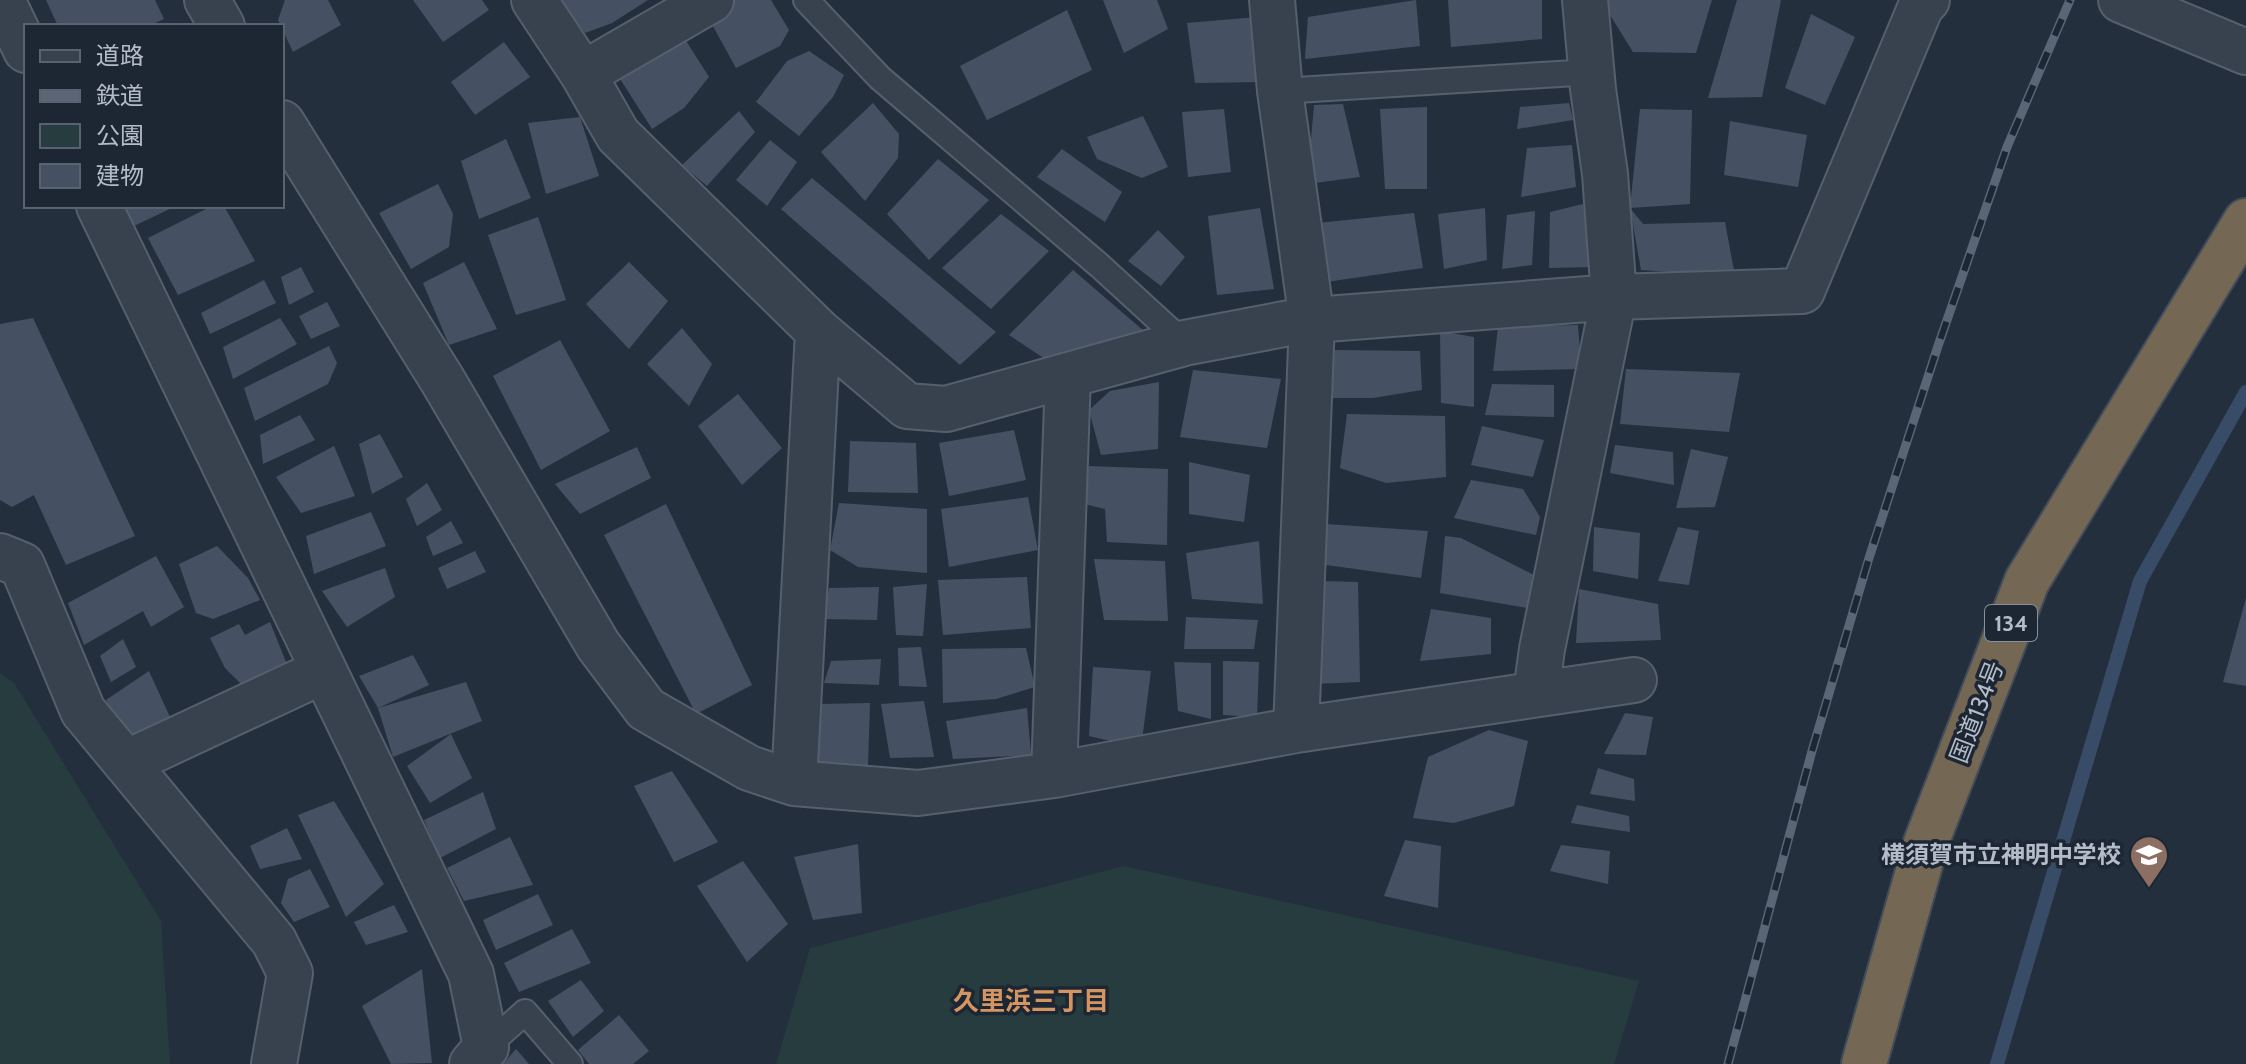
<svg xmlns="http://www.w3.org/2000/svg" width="2246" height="1064" viewBox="0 0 2246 1064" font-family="Cabin,'Noto Sans JP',sans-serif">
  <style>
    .green { fill: #263c3f }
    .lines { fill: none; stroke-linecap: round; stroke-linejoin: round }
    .stream { stroke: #394c67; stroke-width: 14 }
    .building { fill: #455162 }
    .lane-casing { stroke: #565f6c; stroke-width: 28 }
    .street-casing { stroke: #565f6c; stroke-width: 48 }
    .highway-casing { stroke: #434c59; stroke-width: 48 }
    .lane { stroke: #38414e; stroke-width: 24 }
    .street { stroke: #38414e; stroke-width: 44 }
    .highway { stroke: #746855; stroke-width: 44 }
    .rail-casing { stroke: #5a6575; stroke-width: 9 }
    .rail { stroke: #1d2633; stroke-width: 6; stroke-dasharray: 18; stroke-linecap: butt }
    .labels { text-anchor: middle; stroke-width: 7; stroke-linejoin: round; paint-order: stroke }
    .shield { fill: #1d2633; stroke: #878f9c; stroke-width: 2 }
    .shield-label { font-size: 22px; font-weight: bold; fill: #b4bcc9 }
    .street-label { font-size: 24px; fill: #b4bcc9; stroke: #1d2633 }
    .poi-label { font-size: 24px; font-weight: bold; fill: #b4bcc9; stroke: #1d2633; text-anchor: end }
    .neighbourhood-label { font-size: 26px; font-weight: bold; fill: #d59563; stroke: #1d2633 }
  </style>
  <rect width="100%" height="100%" fill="#242f3e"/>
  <path class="green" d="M0,673L14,683L161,921L170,1064H0Z
    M1124,866L1639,981L1614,1064H776L810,948Z"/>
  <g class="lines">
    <path class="stream" d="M1997,1064L2140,581L2246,392"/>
  </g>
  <path class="building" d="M46,0H155L164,19L149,26H58Z
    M285,0H328L341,25L293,52L278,20Z
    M413,0H482L489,10L443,42Z
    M560,0H648L612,23L585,33Z
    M720,0H771L789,30L780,46L736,68L704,10Z
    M1103,0H1157L1168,29L1124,53Z
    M1416,0L1420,46L1305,59L1308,17Z
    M1448,0H1542V39L1451,47Z
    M1606,0H1712L1696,53L1633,52L1605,7Z
    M1737,0H1781L1762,97L1708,98Z
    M1067,10L1092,70L987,120L960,66Z
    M1811,14L1855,37L1825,105L1785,88Z
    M1257,17L1260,82L1195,83L1187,23Z
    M683,36L709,77L684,108L652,129L617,74Z
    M504,42L530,77L475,115L451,82Z
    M809,51L844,75L833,97L799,136L756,102L787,61Z
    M873,103L899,134L898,158L865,201L821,152Z
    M1569,103L1573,120L1517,129L1520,107Z
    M1343,104L1360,177L1307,184L1314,105Z
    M1427,107V189H1385L1380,109Z
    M1224,109L1231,172L1188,177L1182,112Z
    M1640,109L1692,110L1690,204L1630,208Z
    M739,111L755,132L707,186L682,165Z
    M1143,116L1168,167L1142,178L1097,159L1087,137Z
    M580,117L599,176L546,194L528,123Z
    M1730,121L1807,135L1798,187L1724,175Z
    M506,139L531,198L479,219L461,161Z
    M770,140L797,162L767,206L736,180Z
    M1572,145L1576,187L1521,197L1527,148Z
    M1062,149L1122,192L1105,222L1037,177Z
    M938,159L989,200L929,260L887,214Z
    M812,178L996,332L960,365L781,209Z
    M438,184L453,214L449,247L411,269L379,213Z
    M1583,204L1595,267L1549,268L1550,212Z
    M123,206H176L134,226Z
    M212,206H224L255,261L178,295L148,238Z
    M1260,208L1274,289L1217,295L1208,216Z
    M1485,208L1487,260L1444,269L1438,214Z
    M1630,208L1643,224L1725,222L1735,276L1641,270Z
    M1535,211L1532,265L1502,269L1507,215Z
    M1414,213L1423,268L1326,282L1318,223Z
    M1001,214L1049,251L991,309L942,268Z
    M538,217L566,300L516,315L488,235Z
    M1158,230L1185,257L1161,286L1128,261Z
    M464,262L497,329L449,345L423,283Z
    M629,262L668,301L629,349L586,304Z
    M301,267L314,292L289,305L281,277Z
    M1073,270L1152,338L1045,359L1009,335Z
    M264,280L276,303L210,334L201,313Z
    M327,302L340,326L311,339L299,316Z
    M33,318L135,536L66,565L34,495L12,507L0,500V324Z
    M280,318L297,344L233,379L223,347Z
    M1578,325L1581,369L1493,371L1498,327Z
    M682,328L712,364L689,406L647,364Z
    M1440,331L1474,337V407L1441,403Z
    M560,340L610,431L541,470L493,376Z
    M329,346L337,363L328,384L255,421L244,388Z
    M1335,350L1420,351L1422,390L1373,398H1328Z
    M1626,369L1740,373L1729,432L1620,424Z
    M1193,370L1281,379L1267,448L1180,437Z
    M1159,382L1158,449L1101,455L1089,410L1110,391Z
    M1492,384L1554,385V417L1485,415Z
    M738,394L782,448L742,485L698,426Z
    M1347,414L1445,416L1446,477L1386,483L1340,468Z
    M300,415L315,440L263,464L260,435Z
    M1482,426L1544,440L1533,477L1471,465Z
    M1014,430L1026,480L949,496L939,443Z
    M380,434L403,477L372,494L359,444Z
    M850,441L916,443L918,493L848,492Z
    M1615,445L1673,452L1674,485L1610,473Z
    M334,446L355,496L301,513L276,477Z
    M637,447L651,478L580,514L555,484Z
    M1691,449L1728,457L1715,507L1676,508Z
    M1189,462L1250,475L1244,522L1189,514Z
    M1089,466L1168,469L1167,545L1107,542L1105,509L1080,503Z
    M1471,480L1523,489L1540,517L1536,535L1454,518Z
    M427,483L442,510L417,526L406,499Z
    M1028,497L1038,550L949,567L941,509Z
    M839,503L927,509V573L858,567L830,550Z
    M666,504L752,685L696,714L604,535Z
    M371,512L386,546L314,574L306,536Z
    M451,521L463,543L433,556L426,537Z
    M1326,524L1428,531L1421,578L1319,564Z
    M1594,527L1640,533L1638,579L1593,571Z
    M1678,527L1699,531L1689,585L1658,581Z
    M1445,536L1461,538L1540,578L1534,609L1440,593Z
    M1259,541L1263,604L1192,599L1186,553Z
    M217,546L248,578L260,600L213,619L196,613L179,564Z
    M475,551L486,572L447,589L438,568Z
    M156,556L184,607L151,627L143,611L84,645L68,603Z
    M1094,559L1165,561L1168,621L1104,620Z
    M385,568L395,597L347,627L322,591Z
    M1027,577L1031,628L943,635L938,580Z
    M1321,581L1358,582L1360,682L1314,684Z
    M927,584L923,636L896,635L893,587Z
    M879,587L877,620L823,619L829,588Z
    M1579,589L1658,604L1661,640L1576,643Z
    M2246,598V686L2223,682Z
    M1431,609L1491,618V654L1420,661Z
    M1186,617L1258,620L1254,649H1184Z
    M270,622L286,662L241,684L225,668L210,638L239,624L245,635Z
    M123,639L136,667L111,682L100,656Z
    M921,647L927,687L899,686L898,648Z
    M1026,648L1035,687L996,699L943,703L942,649Z
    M413,655L429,685L378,708L359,676Z
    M881,659L879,685L824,683L831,661Z
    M1223,661L1259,662L1257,717L1223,715Z
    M1174,662L1211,663V719L1178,711Z
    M1093,667L1151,671L1141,748L1089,736Z
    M149,671L170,717L125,743L106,700Z
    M466,682L482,721L393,757L378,708Z
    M924,701L934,757L890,758L881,704Z
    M870,703L868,765L814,770L821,704Z
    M1027,708L1031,755L953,759L946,721Z
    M1625,713L1653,717L1646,755L1604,754Z
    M1489,730L1528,741L1514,806L1454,823L1413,818L1428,757Z
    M451,734L472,778L430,803L407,766Z
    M1598,768L1634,779L1635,801L1590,794Z
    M672,771L718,842L674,862L634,786Z
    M483,792L496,829L440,858L424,820Z
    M334,801L384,884L346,917L298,815Z
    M1577,805L1629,816L1630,832L1571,823Z
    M287,828L302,859L260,869L250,846Z
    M510,837L533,885L464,901L447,868Z
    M1405,840L1441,846L1438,908L1384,896Z
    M858,844L862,913L813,920L794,857Z
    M1561,845L1610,851L1608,884L1550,871Z
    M743,861L788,924L747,962L697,886Z
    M310,869L330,907L294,922L281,903L288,879Z
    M538,894L553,925L496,950L483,920Z
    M394,905L408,932L366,945L354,922Z
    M572,929L591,963L519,992L504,963Z
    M422,969L432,1063L391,1064L362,1006Z
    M581,980L604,1011L573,1037L548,1001Z
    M619,1015L649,1051L633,1064H589L578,1050Z
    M516,1049L529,1064H503Z"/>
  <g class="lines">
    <g class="lane-casing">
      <path id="lane" d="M806,0L880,78L1100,266L1184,343
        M1280,91L1592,72
        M486,1047L525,1012L570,1064"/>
    </g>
    <g class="street-casing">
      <path id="street" d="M2,0L26,50
        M207,0L222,26
        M534,0L583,74L618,135L818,331L907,406L946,409L1184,343L1300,321L1614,297L1802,291L1921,6L1927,0
        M1272,0L1280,91L1312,321L1296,730
        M2121,0L2246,52
        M583,74L711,0
        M282,123L443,381L598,645L646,709L749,768L794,783L918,793L1054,775L1296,730L1634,680
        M99,206L471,974L486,1047L472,1064
        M0,556L22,565L83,711L274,941L290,973L274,1064
        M1536,693L1542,649L1614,297L1605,174L1593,89L1585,0
        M126,763L323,671
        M1054,775L1068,375
        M794,783L818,331"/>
    </g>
    <g class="highway-casing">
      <path id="highway" d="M1864,1064L1926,843L2027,581L2246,221"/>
    </g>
    <use href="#lane" class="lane"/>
    <use href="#street" class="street"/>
    <use href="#highway" class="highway"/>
    <g class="rail-casing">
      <path id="rail" d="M1728,1064L1812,751L1869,558L1938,346L2007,147L2070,0"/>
    </g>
    <use href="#rail" class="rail"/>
  </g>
  <defs>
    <g id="school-pin" transform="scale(2)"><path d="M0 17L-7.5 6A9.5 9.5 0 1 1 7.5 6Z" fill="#8d6e63" stroke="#1d2633"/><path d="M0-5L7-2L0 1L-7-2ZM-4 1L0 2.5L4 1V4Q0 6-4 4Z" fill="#fff"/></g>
  </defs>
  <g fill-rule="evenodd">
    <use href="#school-pin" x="2149" y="855"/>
  </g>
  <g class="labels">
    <rect class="shield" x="1985" y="605" width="52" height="36" rx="6"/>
    <g class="shield-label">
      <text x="2011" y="631">134</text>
    </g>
    <g class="street-label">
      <text transform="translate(1977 712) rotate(-69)" y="8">国道134号</text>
    </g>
    <g class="poi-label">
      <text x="2121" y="863">横須賀市立神明中学校</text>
    </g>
    <g class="neighbourhood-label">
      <text x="1031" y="1010">久里浜三丁目</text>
    </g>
  </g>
  <rect x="24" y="24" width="260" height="184" fill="#1d2633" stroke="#59626f" stroke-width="2"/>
  <rect x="40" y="50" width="40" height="12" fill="#38414e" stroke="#59626f" stroke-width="2"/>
  <text x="96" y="64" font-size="24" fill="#b4bcc9">道路</text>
  <rect x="40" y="90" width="40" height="12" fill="#5a6575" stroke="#59626f" stroke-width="2"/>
  <text x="96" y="104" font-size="24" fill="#b4bcc9">鉄道</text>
  <rect x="40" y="124" width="40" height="24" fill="#263c3f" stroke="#59626f" stroke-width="2"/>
  <text x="96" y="144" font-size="24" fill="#b4bcc9">公園</text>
  <rect x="40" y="164" width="40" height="24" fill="#455162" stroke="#59626f" stroke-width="2"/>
  <text x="96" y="184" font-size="24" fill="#b4bcc9">建物</text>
</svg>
